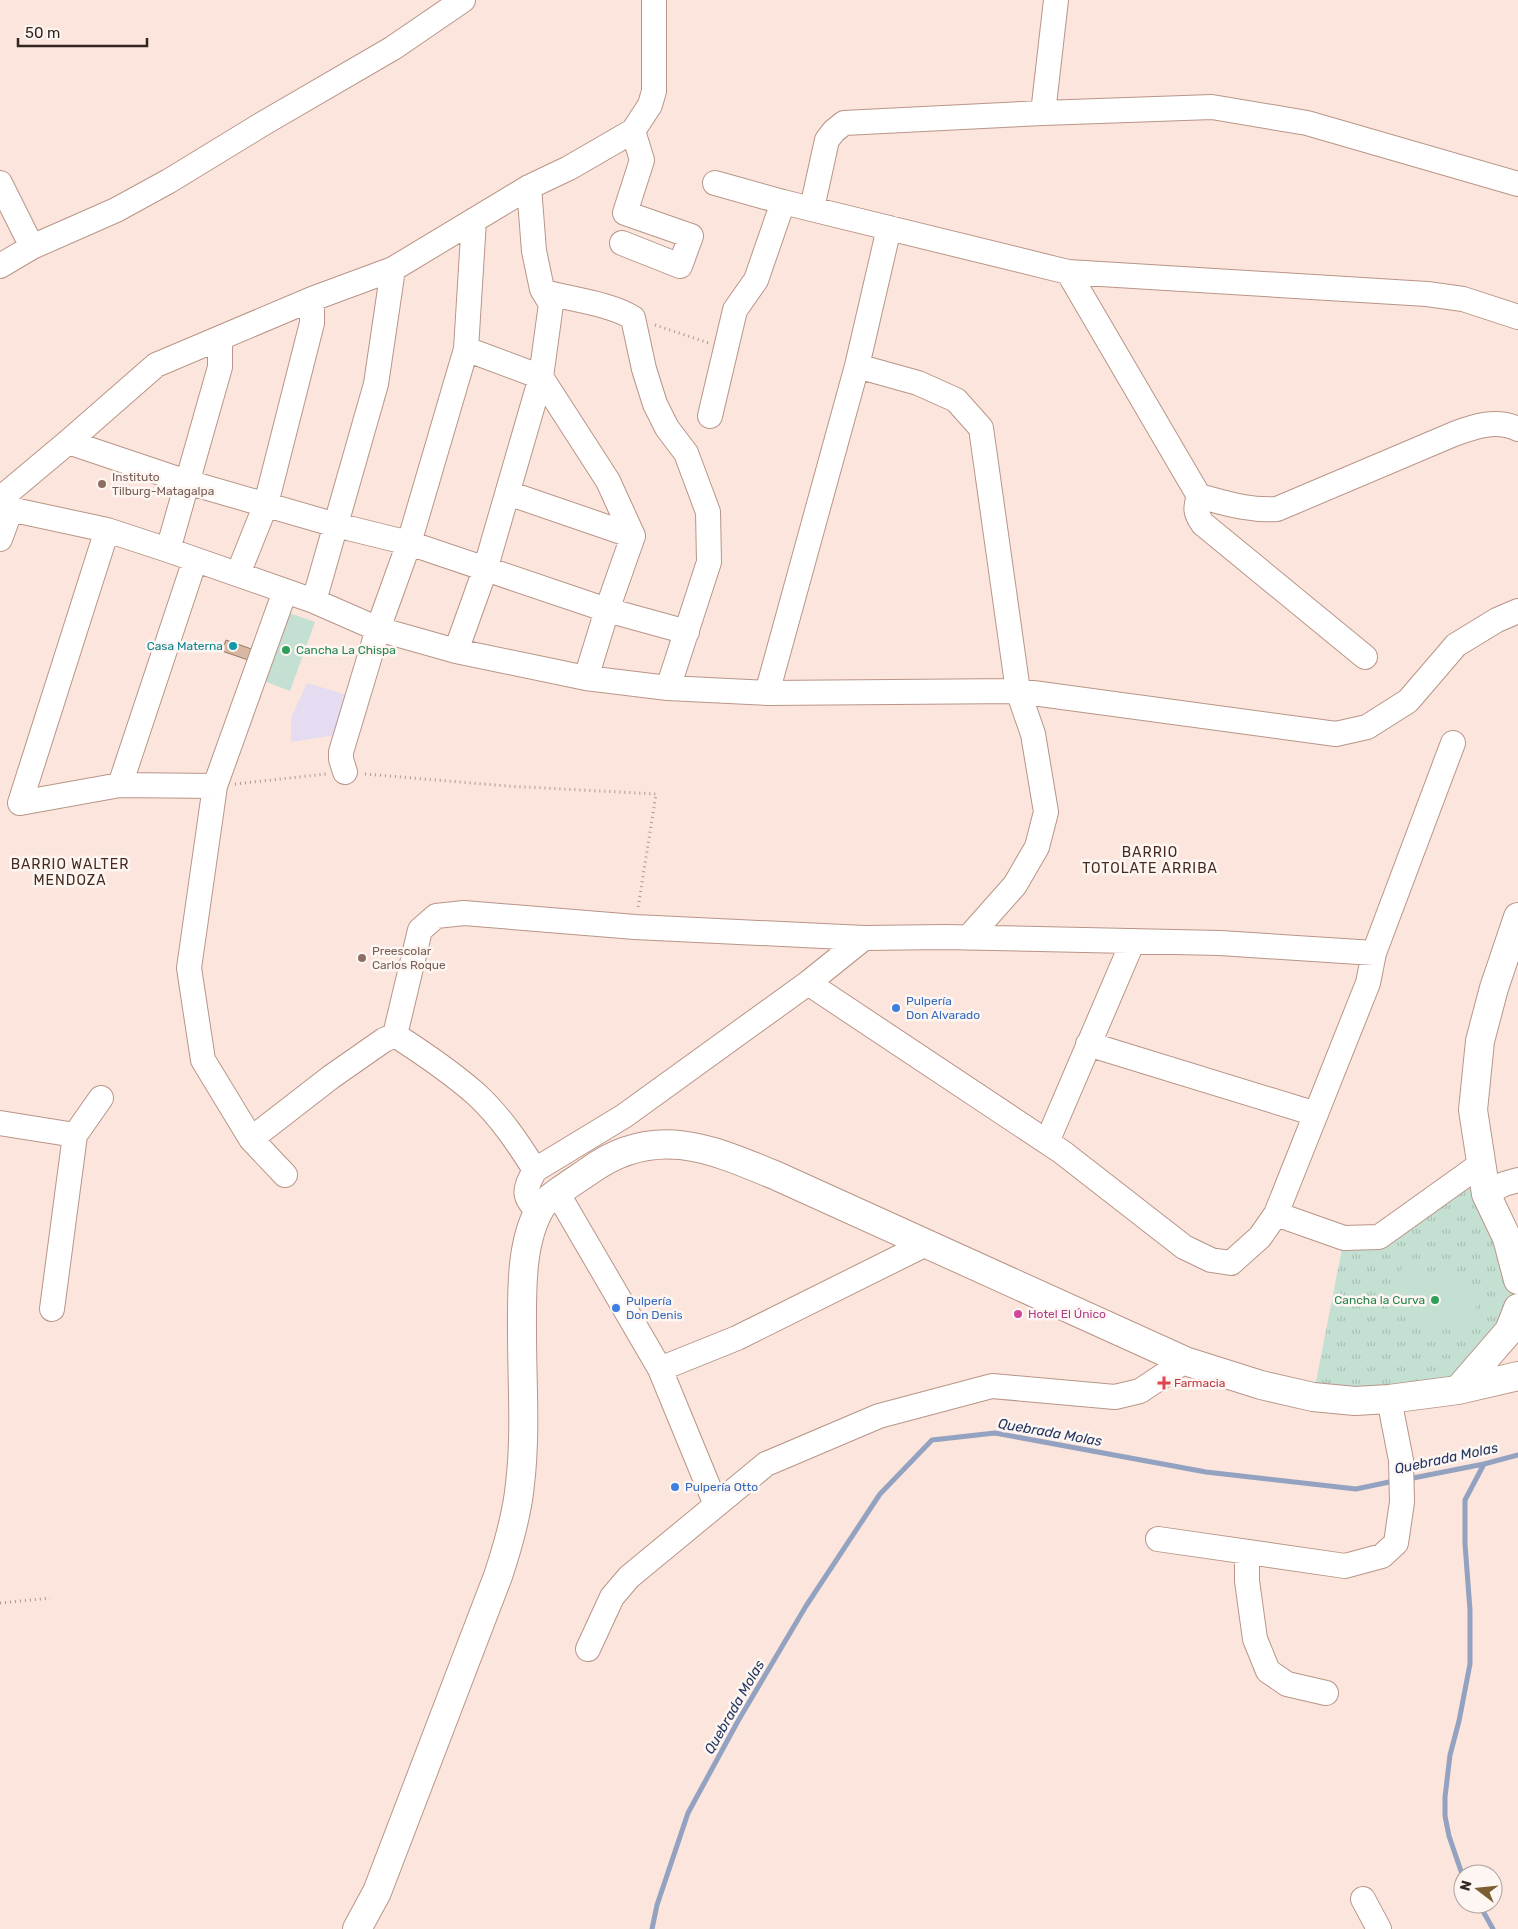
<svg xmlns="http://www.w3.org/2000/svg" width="1518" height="1929" viewBox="0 0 1518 1929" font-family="Rubik,sans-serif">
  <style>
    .commercial { fill: #e5dcf1 }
    .grass { fill: url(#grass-tufts) }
    .garden { fill: #c4e0d3 }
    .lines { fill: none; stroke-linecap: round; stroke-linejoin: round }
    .stream { stroke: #92a2c0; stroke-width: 5 }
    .building { fill: #d8b8a2; stroke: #947762 }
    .minor-casing { stroke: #b89587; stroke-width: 26 }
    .major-casing { stroke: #b89587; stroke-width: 30 }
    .path { stroke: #ab9890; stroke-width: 3; stroke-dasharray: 1 4; stroke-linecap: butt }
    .minor { stroke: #fff; stroke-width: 24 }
    .major { stroke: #fff; stroke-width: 28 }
    .education-dot { fill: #8d6e63; stroke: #fef6f3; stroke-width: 2 }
    .culture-dot { fill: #0f9aa8; stroke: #fef6f3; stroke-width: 2 }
    .leisure-dot { fill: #2e9e5b; stroke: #fef6f3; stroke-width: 2 }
    .shop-dot { fill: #3f7fe0; stroke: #fef6f3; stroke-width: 2 }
    .hotel-dot { fill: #d1479c; stroke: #fef6f3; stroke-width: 2 }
    .health-dot { fill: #e0444e; stroke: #fef6f3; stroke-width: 2 }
    .labels { text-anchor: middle; stroke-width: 5; stroke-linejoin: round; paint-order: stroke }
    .education-label { font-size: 12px; fill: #785e54; stroke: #fef6f3; text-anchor: start }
    .culture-label { font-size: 12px; fill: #0d838f; stroke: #fef6f3; text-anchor: end }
    .leisure-label { font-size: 12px; fill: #27864d; stroke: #fef6f3; text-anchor: start }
    .shop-label { font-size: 12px; fill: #366cbe; stroke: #fef6f3; text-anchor: start }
    .hotel-label { font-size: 12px; fill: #b23c85; stroke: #fef6f3; text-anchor: start }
    .health-label { font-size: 12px; fill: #be3a42; stroke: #fef6f3; text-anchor: start }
    .neighbourhood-label { font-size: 14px; letter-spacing: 1px; fill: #472a1e; stroke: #fef6f3 }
    .water-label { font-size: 14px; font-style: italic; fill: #233862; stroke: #fef6f3 }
  </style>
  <defs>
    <pattern id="grass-tufts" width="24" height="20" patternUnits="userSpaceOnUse" patternTransform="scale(1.25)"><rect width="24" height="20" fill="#c4e0d3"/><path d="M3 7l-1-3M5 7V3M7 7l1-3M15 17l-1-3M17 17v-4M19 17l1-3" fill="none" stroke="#a9c0b5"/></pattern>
  </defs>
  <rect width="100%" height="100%" fill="#fce5dc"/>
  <path class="commercial" d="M307,683L357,698L342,734L291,742V718Z"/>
  <path class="grass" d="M1481,1164L1518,1280V1308L1458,1390L1313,1397L1344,1238L1379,1237Z"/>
  <path class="garden" d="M281,610L315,622L290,691L256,678Z
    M1403,1264L1482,1290L1467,1335L1388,1309Z"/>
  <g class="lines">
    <path class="stream" d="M1408,1479L1484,1464L1518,1455
      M1463,1877L1449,1836L1445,1816V1797L1450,1755L1459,1721L1470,1664V1610L1465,1544V1500L1484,1464
      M1479,1904L1493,1929
      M652,1929L657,1905L688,1813L738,1721L806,1606L880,1494L932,1440L995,1433L1206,1472L1356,1489L1394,1481"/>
  </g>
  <path class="building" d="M226,640L257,651L254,662L222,651Z"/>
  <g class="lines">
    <g class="minor-casing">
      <path id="minor" d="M1043,113L1056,0
        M0,183L32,247
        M715,183L783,202L1068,272L1427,294L1463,299L1518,317
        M812,208L827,140L834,131L844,123L1043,113L1212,107L1307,123L1518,184
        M622,243L680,266L691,236L625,213L642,160L633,131
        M0,266L32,247L116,210L169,181L264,123L393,48L463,0
        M1068,272L1199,496C1225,503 1249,511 1277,509L1454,434C1475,426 1497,419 1518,429
        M544,292C570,299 612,304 633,318L644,369L655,404L667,428L686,453L708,512L709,562L668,688
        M466,349L541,377L608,481L633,536L607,610L586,678
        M857,366L918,383L956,400L981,428L1018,691L1033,734L1046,812L1037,847L1015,885L968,938
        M710,416L735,310L756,280L783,202
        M68,442L187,482L336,525L409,543L607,610L687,632
        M508,493L633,536
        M1199,496C1195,508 1195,513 1203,524L1365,657
        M0,499L68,442L156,365L312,299L393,269L529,187L569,168L633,131L650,105L654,91V0
        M0,507L107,530L168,550L314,601L378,629L456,651L586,678L668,688L767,693L1018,691L1336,734L1367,727L1408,701L1456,645L1497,620L1518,611
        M107,530L20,803L120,785L215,786
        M0,539L11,509
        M168,550L220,367V340
        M238,574L266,504L312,323V299
        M314,601L376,384L393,269
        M456,651L485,570L541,377L551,304L542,289L534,251L529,187
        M767,693L857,366L889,228
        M345,772L341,759V752L378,629L409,543L466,349L474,220
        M120,785L195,560
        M808,983L1062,1152L1184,1247L1211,1260L1231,1263L1260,1237L1276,1214L1368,983L1374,953L1453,743
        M395,1035L420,930L436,916L464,913L635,927L864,938L945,937L1220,943L1374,953
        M1088,1044L1316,1114
        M0,1123L75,1135
        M251,1139L331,1077L384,1040L395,1035C423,1053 451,1072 476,1094C500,1116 518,1143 535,1170C523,1192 523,1195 539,1213
        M1047,1142L1133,941
        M535,1170L624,1116L808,983L864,938
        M285,1175L251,1139L203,1060L189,968L215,786L285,591
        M558,1194L660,1369L737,1338L926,1244
        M1486,1194L1504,1184L1518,1180
        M1276,1214L1344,1238L1379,1237L1481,1164
        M52,1309L75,1135L101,1098
        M660,1369L716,1505
        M1158,1539L1345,1566L1382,1556L1396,1543L1402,1502L1401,1460L1389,1399
        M1247,1553V1581L1255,1639L1268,1671L1287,1684L1326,1693
        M588,1649L612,1597L629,1577L766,1464L879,1416L992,1386L1115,1397L1140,1391L1185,1361
        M1363,1899L1379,1929"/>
    </g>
    <g class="major-casing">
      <path id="major" d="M1518,917L1494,988L1480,1041L1473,1110L1486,1194L1507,1238L1518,1280
        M1458,1390L1509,1331L1518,1308
        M357,1929L377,1892L498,1576C508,1546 517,1516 520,1484C526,1434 522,1383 522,1333C522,1293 520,1242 541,1207C547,1198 579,1178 589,1171C655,1123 712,1149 779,1177L1185,1361L1261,1385L1313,1397L1355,1401L1389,1399L1458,1390L1518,1376"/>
    </g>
    <path class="path" d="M655,325L709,343
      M365,774L507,786L656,794L638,908
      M235,784L326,774
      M0,1603L50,1598"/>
    <use href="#minor" class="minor"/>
    <use href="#major" class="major"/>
  </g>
  <g class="education-dot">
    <circle cx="102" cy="484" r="5"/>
    <circle cx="362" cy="958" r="5"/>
  </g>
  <circle class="culture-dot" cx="233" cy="646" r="5"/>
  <g class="leisure-dot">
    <circle cx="286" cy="650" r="5"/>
    <circle cx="1435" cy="1300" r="5"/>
  </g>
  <g class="shop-dot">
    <circle cx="896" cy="1008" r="5"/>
    <circle cx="616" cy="1308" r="5"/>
    <circle cx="675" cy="1487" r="5"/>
  </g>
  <circle class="hotel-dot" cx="1018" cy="1314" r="5"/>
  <path class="health-dot" d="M1161.5 1375.5h5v5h5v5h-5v5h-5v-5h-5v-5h5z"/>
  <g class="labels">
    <g class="education-label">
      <text x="112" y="481">Instituto<tspan x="112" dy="14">Tilburg-Matagalpa</tspan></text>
      <text x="372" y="955">Preescolar<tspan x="372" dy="14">Carlos Roque</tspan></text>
    </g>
    <g class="culture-label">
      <text x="223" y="650">Casa Materna</text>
    </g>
    <g class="leisure-label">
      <text x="296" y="654">Cancha La Chispa</text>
      <text x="1425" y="1304" text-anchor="end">Cancha la Curva</text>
    </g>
    <g class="shop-label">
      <text x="906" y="1005">Pulpería<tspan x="906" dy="14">Don Alvarado</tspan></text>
      <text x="626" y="1305">Pulpería<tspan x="626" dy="14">Don Denis</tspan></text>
      <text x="685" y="1491">Pulpería Otto</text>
    </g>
    <g class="hotel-label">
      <text x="1028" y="1318">Hotel El Único</text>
    </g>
    <g class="health-label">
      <text x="1174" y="1387">Farmacia</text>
    </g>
    <g class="neighbourhood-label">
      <text x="1150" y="857">BARRIO<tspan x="1150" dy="16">TOTOLATE ARRIBA</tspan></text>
      <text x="70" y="869">BARRIO WALTER<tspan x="70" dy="16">MENDOZA</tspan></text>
    </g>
    <g class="water-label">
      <text transform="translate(1050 1432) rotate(10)" y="5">Quebrada Molas</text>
      <text transform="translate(1446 1458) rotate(-12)" y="5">Quebrada Molas</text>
      <text transform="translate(734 1707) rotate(-60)" y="5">Quebrada Molas</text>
    </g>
  </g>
  <g transform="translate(1478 1889) rotate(286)"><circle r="24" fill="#fef6f3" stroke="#ada29e"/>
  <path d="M0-4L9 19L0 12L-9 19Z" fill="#7b5e32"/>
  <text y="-8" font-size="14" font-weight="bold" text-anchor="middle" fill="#33251f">N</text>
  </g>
  <path d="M18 38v8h129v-8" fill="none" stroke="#33251f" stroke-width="2.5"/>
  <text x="25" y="38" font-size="15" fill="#33251f" stroke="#fef6f3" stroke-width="4" paint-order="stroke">50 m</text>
</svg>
